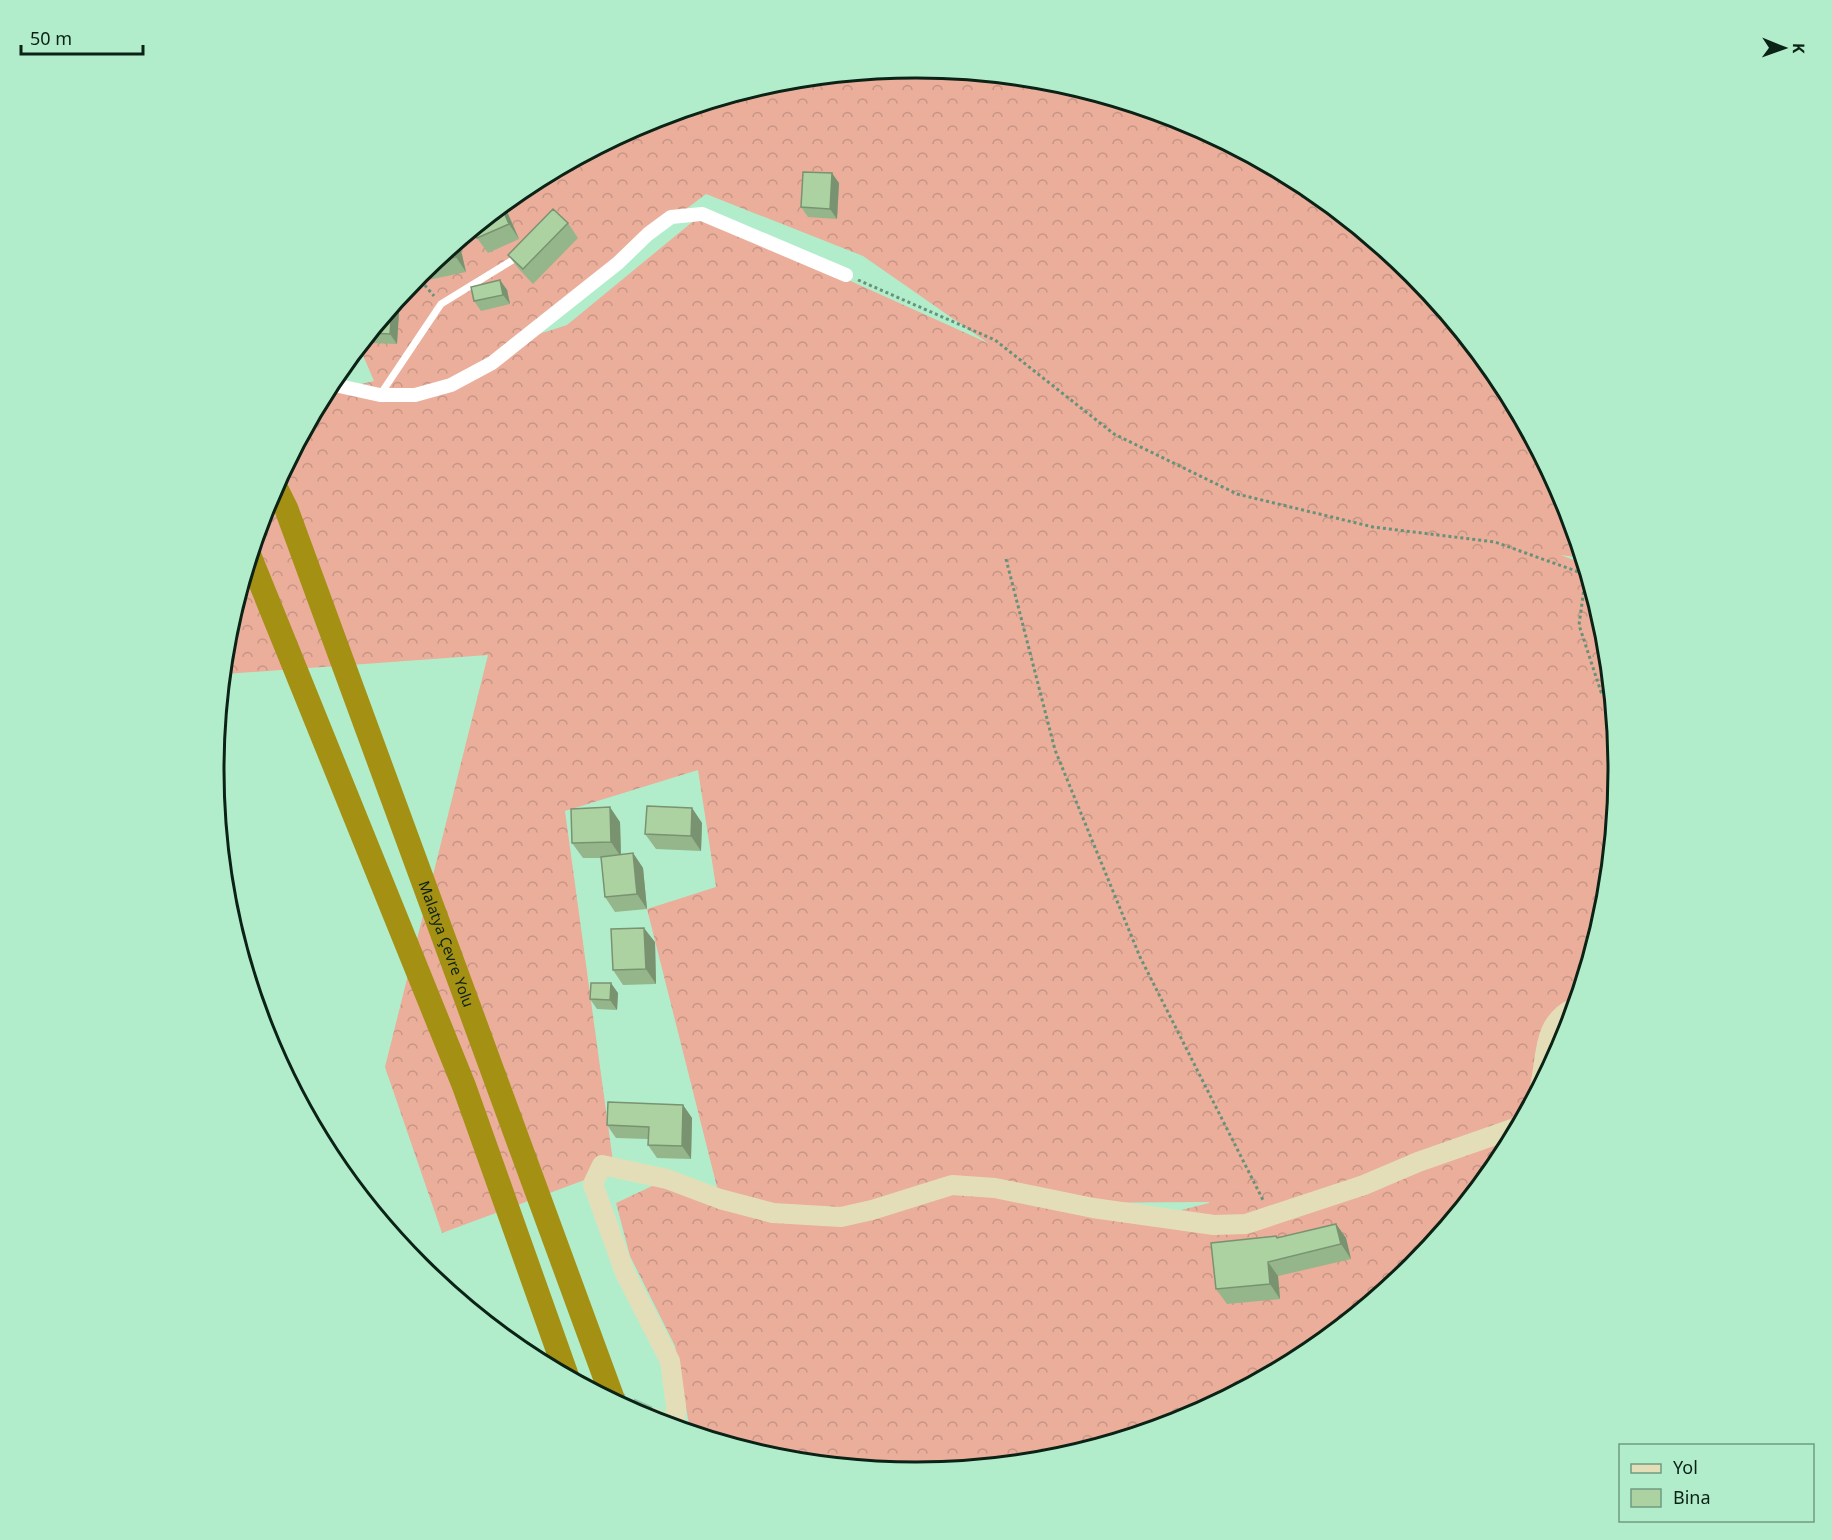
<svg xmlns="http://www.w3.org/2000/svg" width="1832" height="1540" viewBox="0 0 1832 1540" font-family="'Noto Sans',sans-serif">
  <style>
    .forest { fill: url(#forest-crowns); fill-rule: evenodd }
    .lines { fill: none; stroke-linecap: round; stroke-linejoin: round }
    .secondary-tunnel { stroke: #91c4a7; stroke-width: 20; stroke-dasharray: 20 10; stroke-linecap: butt }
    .path { stroke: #67927a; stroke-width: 3; stroke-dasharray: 3 3; stroke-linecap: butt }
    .lane { stroke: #fff; stroke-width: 7 }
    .street { stroke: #fff; stroke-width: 14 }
    .secondary { stroke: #e4deb8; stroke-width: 20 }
    .highway { stroke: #a49013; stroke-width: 24 }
    .wall { fill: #95b58b }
    .shaded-wall { fill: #799371 }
    .building { fill: #add2a2; stroke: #799371; stroke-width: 1.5 }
    .labels { text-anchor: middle; stroke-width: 4.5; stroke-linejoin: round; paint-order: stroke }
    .street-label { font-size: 15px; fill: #0b2216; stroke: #b2edcb }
    .rim { fill: none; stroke: #0b2216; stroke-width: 3 }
  </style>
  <defs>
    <pattern id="forest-crowns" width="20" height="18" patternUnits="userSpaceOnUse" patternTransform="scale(1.5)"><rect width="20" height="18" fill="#eaae9b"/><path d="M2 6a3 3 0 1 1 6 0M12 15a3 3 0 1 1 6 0" fill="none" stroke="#c79585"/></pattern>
  </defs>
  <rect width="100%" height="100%" fill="#b2edcb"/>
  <path class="forest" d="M916,68L1053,81L1185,121L1307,186L1413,274L1500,380L1565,501L1582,558L1561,555L1584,564L1605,633L1618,770L1605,907L1574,1009L1565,1025H1569L1565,1039L1500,1161L1412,1267L1306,1354L1185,1419L1053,1459L916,1472L779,1459L729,1444L689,1424L675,1346L630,1256L616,1203L667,1179L719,1195L647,909L716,887L698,770L565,811L614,1169L442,1233L385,1067L488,655L225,674L223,780L215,781L214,770L227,633L267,501L329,385L344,388L374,381L359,346L420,273L526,186L647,121L779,81ZM706,194L863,256L988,343L702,214L567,325L508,344ZM1056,1203L1209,1202V1203L1141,1220Z"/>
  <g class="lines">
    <path class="secondary-tunnel" d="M603,1395L653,1418"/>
    <path class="path" d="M417,276L434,296
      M858,280L995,340L1114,434L1237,494L1373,527L1495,542L1587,575
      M1006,559L1055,750L1140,957L1264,1202
      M1586,574L1579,625L1601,692L1612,701"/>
    <path class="lane" d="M380,395L441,304L516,258"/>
    <path class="street" d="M330,384L380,395H415L451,385L492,363L618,263L648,234L671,217L702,214L846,275"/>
    <path class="secondary" d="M1540,1086C1547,1056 1542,1023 1574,1008
      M653,1418L670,1426
      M675,1427L676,1406L670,1361L625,1273L593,1184L602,1165L667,1179L720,1199L773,1213L841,1217L872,1210L952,1185L995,1188L1093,1208L1214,1225L1246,1224L1364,1185L1418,1162L1518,1127"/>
    <g class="highway">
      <path id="s1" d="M275,486L286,508L614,1402"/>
      <path d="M250,557L464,1086L567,1376"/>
    </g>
  </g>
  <path class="wall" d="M839,183L837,219L808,217L801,207Z
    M504,204L519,239L488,253L477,238L473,229Z
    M568,223L578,238L533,284L519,269L508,255Z
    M459,241L466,272L428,280L421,271Z
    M500,280L507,290L510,304L481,311L474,301Z
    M393,305L399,312L397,344L370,343L366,338Z
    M692,808L702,823L701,851L656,849L645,834Z
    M620,822L621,855L633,853L643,868L647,909L615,912L605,897L601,858H583L572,843Z
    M655,942L656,984L623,985L613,970Z
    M618,993L617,1010L597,1009L590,999Z
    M683,1105L692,1118L691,1159L657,1158L648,1145V1139L616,1138L607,1125Z
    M1336,1224L1346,1238L1351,1259L1278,1276L1280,1299L1227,1304L1216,1289L1278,1238Z"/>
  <path class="shaded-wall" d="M832,173L839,183L837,219L830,209Z
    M504,204V205L519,239L509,224L501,206Z
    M459,241V242L466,272L456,257L453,246Z
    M500,280L507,290L510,304L503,295Z
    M393,305L399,312L397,344L390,334L392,307Z
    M610,807L620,822L621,857L611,842Z
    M692,808L702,823L701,851L691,836Z
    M633,853L643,868L647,909L637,894Z
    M644,928L655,942L656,984L646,969Z
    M611,983L618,993L617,1010L610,1000Z
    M310,1105L317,1115L316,1131L309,1118Z
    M683,1105L692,1118L691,1159L682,1146Z
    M1336,1224L1346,1238L1351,1259L1341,1244Z
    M1268,1262L1278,1276L1280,1299L1270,1284Z"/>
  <path class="building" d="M803,172L832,173L830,209L801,207Z
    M501,206L509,224L477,238L473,229Z
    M553,209L568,223L523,269L508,255Z
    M453,246L456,257L433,262Z
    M500,280L503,295L474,301L471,287Z
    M392,307L390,334L370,333Z
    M647,806L692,808L691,836L645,834Z
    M610,807L611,842L572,843L571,809Z
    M633,853L637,894L605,897L601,857Z
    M644,928L646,969L613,970L611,929Z
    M591,983H611L610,1000L590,999Z
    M608,1102L683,1105L682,1146L648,1145L649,1127L607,1125Z
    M302,1105H310L309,1118Z
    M1336,1224L1341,1244L1268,1262L1270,1284L1216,1289L1211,1243L1276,1236L1277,1238Z"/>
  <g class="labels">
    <g class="street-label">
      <text dy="5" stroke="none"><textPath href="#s1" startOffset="489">Malatya Çevre Yolu</textPath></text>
    </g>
  </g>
  <path d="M0 0H1832V1540H0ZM224 770a692 692 0 1 1 1384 0a692 692 0 1 1-1384 0Z" fill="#b2edcb" fill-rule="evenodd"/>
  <path class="rim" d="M224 770a692 692 0 1 1 1384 0a692 692 0 1 1-1384 0Z"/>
  <rect x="1619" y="1444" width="195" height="78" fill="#b2edcb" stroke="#6f9c83" stroke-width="1.5"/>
  <rect x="1631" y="1464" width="30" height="9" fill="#e4deb8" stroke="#6f9c83" stroke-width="1.5"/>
  <text x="1673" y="1474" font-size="18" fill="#0b2216">Yol</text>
  <rect x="1631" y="1489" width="30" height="18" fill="#add2a2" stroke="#6f9c83" stroke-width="1.5"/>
  <text x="1673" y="1504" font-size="18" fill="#0b2216">Bina</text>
  <g transform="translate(1784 48) rotate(91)" stroke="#b2edcb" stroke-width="4.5" paint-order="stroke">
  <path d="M0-4.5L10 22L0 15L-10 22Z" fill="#0b2216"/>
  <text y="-9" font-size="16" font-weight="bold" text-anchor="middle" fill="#0b2216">K</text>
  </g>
  <path d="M21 45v9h122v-9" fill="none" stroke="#0b2216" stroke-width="3"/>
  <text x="30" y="45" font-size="18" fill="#0b2216" stroke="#b2edcb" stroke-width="4.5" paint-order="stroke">50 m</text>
</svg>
